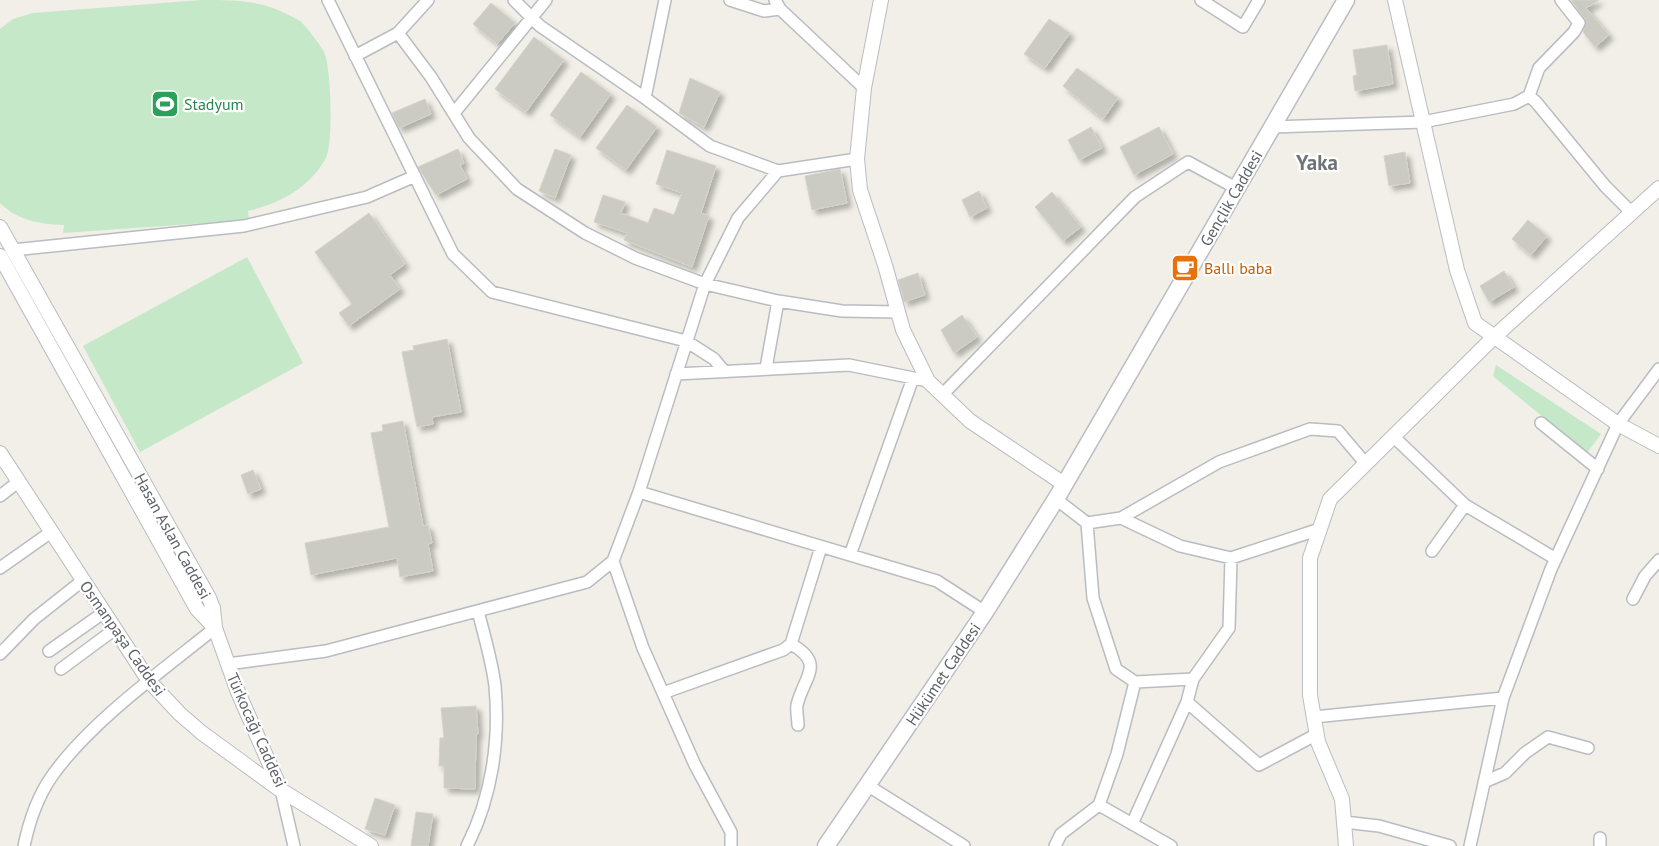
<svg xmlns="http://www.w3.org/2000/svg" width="1659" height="846" viewBox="0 0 1659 846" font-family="'PT Sans',sans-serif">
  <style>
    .green { fill: #c4e8c8 }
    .building { fill: #cccbc3; stroke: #d6d2c5; filter: url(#shadow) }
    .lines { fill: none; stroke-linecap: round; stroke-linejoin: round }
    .minor-casing { stroke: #b9bcc1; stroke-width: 14 }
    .tertiary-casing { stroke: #b9bcc1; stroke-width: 16 }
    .secondary-casing { stroke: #babdc3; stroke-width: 19 }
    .minor { stroke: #fff; stroke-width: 11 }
    .tertiary { stroke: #fff; stroke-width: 14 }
    .secondary { stroke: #fff; stroke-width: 16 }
    .labels { text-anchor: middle; stroke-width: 4.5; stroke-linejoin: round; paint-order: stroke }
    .leisure-label { font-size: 16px; fill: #27864d; stroke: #fff; text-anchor: start }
    .street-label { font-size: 16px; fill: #5e6267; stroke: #fff }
    .food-label { font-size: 16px; fill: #c56008; stroke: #fff; text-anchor: start }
    .district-label { font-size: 21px; font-weight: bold; fill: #6f7479; stroke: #fff }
  </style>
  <defs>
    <filter id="shadow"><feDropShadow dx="4.5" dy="4.5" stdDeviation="2.5" flood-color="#0004"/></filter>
  </defs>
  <rect width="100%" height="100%" fill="#f1efe7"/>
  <path class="green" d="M202,0C241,0 265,0 300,21C305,25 323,48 325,54C331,72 334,144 325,160C307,189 281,203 248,211L249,220L63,233L64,225C39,224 19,221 0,203V29L13,19L33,13Z
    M247,257L303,363L140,452L83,346Z
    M1496,365L1601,434L1587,453L1493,376Z"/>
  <path class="building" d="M1571,0H1599L1586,8L1609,35L1595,47L1583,32L1586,23L1585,19Z
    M491,3L515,23L497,44L473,24Z
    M1049,19L1070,33L1045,68L1024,54Z
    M534,37L564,60L526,112L495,89Z
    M1387,45L1393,84L1355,91L1353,76L1357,75L1353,50Z
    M1077,68L1118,98L1103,119L1063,86Z
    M581,72L611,94L580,137L550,115Z
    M690,78L720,92L704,127L679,113Z
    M425,99L431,114L399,128L392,113Z
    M627,105L657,127L626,170L596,148Z
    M1091,127L1102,148L1079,160L1068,140Z
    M1159,127L1173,154L1134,175L1120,147Z
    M458,149L464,163L460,165L467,179L436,195L418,167Z
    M555,149L571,155L555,198L539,191Z
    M667,150L716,166L701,213L709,216L692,267L624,240L627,233L594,222L603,195L625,202L621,213L648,223L654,208L674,215L682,193L656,184Z
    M1405,152L1410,183L1389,186L1384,156Z
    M840,169L847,203L812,210L805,176Z
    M979,191L987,208L970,217L962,200Z
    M1052,192L1081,227L1063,241L1035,207Z
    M369,213L405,264L390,275L400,289L349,326L339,313L352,304L315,252Z
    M1528,220L1547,236L1531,255L1512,239Z
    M1504,271L1514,287L1489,302L1480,286Z
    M918,273L925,295L904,302L898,280Z
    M962,315L977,337L954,353L941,330Z
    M447,339L461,412L432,417L433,424L417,427L402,352L414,350L413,346Z
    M403,421L423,526L428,525L432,543L428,544L433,571L400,577L397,558L311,575L305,543L389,527L371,433L383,431L382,425Z
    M253,470L261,489L248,494L241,475Z
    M476,706L478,734L476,735L475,789L444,788V766H439L440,738H444L441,708Z
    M375,798L395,805L385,835L365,829Z
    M416,812L433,814L428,846H411Z"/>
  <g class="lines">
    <g class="minor-casing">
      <path id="minor" d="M328,0L453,254L492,292L686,341L714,359L724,371
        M514,0L540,26L645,98L710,146L778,171
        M730,0L764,11L780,9
        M775,0L780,9L864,88
        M1201,0L1243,27L1259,0
        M398,33L428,0
        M355,56L398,33L431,77L469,138L517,189L585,233L635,258L705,284L778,301L842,311L898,312
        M1529,96L1536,102L1605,186L1631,212
        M645,98L665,0
        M454,113L546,0
        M1272,127L1423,122L1514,104L1529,96L1539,68L1574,32L1579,23L1561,0
        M13,250L244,226L367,197L415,176
        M766,368L778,301
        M676,374L849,365L928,381
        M942,395L1135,197L1188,162L1236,188
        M1541,423L1598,469
        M1394,437L1465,505L1556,559
        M639,492L937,581L985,612
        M0,496L18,482
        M1056,499L1087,523L1121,518L1180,546L1231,558L1320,529
        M1121,518L1219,462L1310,429L1338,431L1366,464
        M1087,523L1093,598L1116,669L1135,682L1193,679
        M1432,551L1465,505
        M850,555L913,378
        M613,561L643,648L695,765L731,832V846
        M0,568L51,532
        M1633,599L1645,576L1659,560
        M791,644C826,664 804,676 797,705C796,711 798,719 798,725
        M49,651L103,613
        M0,654L34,619L82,581
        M228,664L326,651L587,582L613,561L639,492L705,284L738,218L778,171L857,159
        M61,669L115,629
        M663,693L783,650L791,644L821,547
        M1187,702L1259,765L1317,734
        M1314,717L1503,698
        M1484,782L1505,773L1525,753L1548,737L1588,748
        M867,785L964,846
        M281,790L294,846
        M1099,805L1171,846
        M1344,822L1379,826L1450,846
        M1132,824L1187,702L1193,679L1229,628L1231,558
        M24,846C29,822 38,796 52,776C90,722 163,670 215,628
        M467,846C492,797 500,740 495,686C492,661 484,635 478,611
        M1055,846L1061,834L1099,805L1117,754L1135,682
        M1470,846L1503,698L1551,569L1618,424L1659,369
        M1600,846V838"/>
    </g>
    <g class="tertiary-casing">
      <path id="tertiary" d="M881,0L864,88L857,159L860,190L885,265L903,330L928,381L970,421L1064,484
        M1395,0L1457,270L1475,323L1618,424L1659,446
        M0,227L209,598L213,608L215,628L238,692L281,790L371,846
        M0,256L197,609L215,628
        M0,453L149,681L180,714L202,733L279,789
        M1346,846L1342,799L1318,742L1310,695V558L1330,499L1494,337L1659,188"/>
    </g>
    <g class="secondary-casing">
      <path id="secondary" d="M826,846L985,612L1056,499L1346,0"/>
    </g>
    <use href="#minor" class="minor"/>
    <use href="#tertiary" class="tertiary"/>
    <use href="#secondary" class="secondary"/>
  </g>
  <defs>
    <g id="stadium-square" transform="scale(1.4375)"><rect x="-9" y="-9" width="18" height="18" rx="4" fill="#2e9e5b" stroke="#fff"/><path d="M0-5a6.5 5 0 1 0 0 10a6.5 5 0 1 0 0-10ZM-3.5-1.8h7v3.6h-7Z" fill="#fff"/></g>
    <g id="cafe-square" transform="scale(1.4375)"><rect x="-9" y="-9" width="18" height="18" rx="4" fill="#e8710a" stroke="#fff"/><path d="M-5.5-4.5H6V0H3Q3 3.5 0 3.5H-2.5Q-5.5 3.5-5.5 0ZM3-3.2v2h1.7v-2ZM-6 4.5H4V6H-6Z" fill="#fff"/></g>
  </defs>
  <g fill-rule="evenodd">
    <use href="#stadium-square" x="165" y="104"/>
    <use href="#cafe-square" x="1185" y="268"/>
  </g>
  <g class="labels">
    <g class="leisure-label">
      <text x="184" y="110">Stadyum</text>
    </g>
    <g class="street-label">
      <text transform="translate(1231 198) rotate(-60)" y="6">Gençlik Caddesi</text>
      <text transform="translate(173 536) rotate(61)" y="6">Hasan Aslan Caddesi</text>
      <text transform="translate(123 638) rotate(55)" y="6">Osmanpaşa Caddesi</text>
      <text transform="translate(943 674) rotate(-56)" y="6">Hükümet Caddesi</text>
      <text transform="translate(257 730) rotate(66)" y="6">Türkocağı Caddesi</text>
    </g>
    <g class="food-label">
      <text x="1204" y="274">Ballı baba</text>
    </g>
    <g class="district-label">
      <text x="1317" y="170">Yaka</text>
    </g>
  </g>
</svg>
